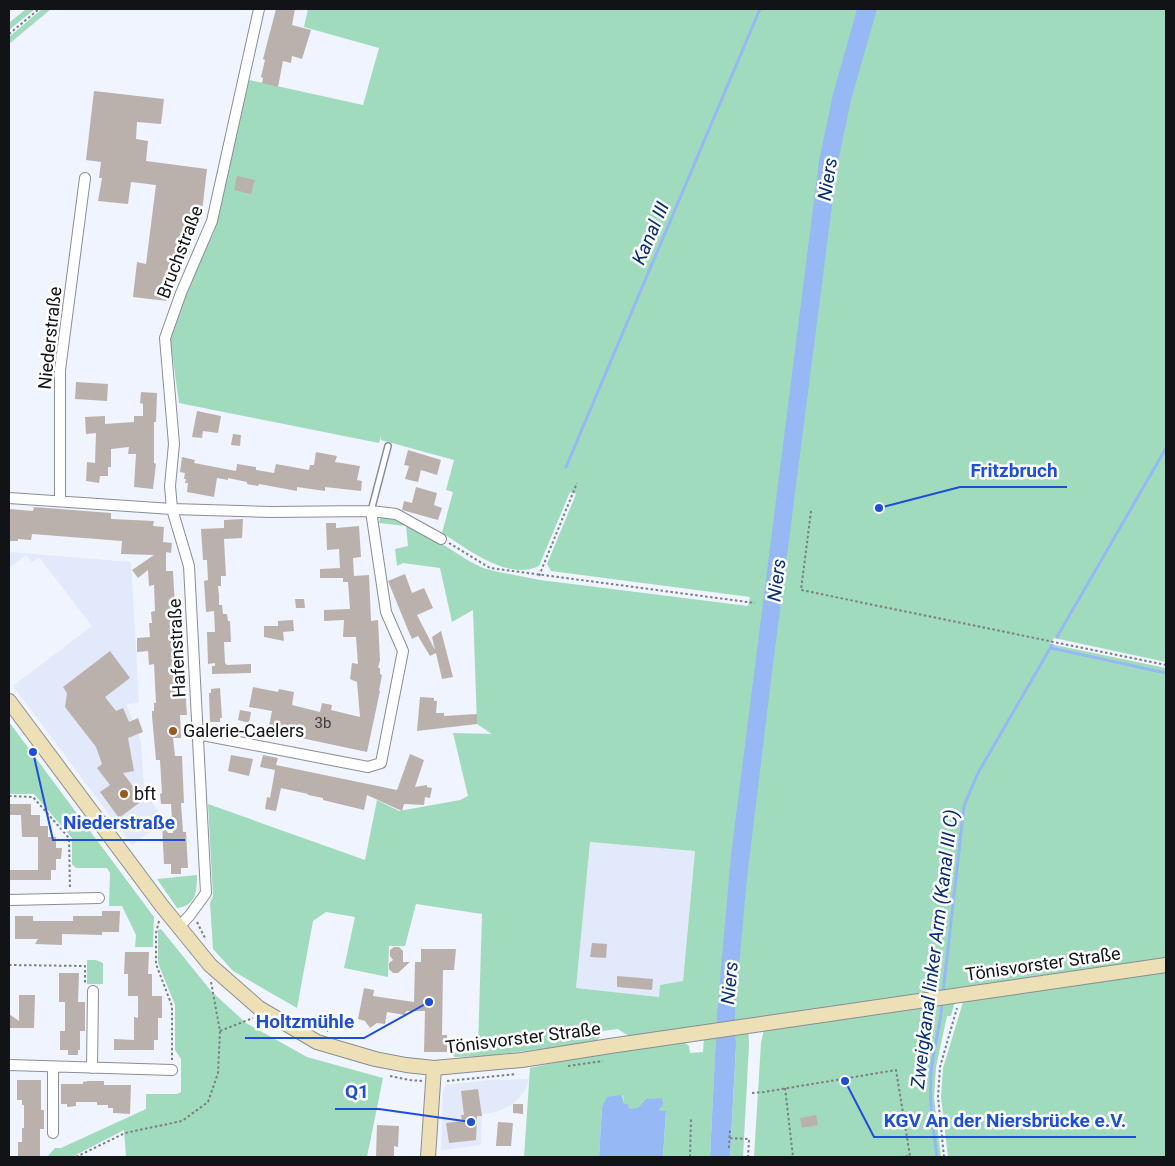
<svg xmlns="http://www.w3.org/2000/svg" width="1175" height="1166" viewBox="0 0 1175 1166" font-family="Roboto,sans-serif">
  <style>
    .built { fill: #e1e9fa }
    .green { fill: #a1dbbd; fill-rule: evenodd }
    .water { fill: #96b9f6 }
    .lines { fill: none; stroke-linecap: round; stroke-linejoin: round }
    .stream { stroke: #96b9f6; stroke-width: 3 }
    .building { fill: #bbb1ac }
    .lane-casing { stroke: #898d96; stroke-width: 8 }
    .street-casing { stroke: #898d96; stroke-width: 12 }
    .secondary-casing { stroke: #898d96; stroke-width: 16 }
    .path { stroke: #7a7d83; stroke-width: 2; stroke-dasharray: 2.5 2.5; stroke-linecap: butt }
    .lane { stroke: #fff; stroke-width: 5 }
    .street { stroke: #fff; stroke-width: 10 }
    .secondary { stroke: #eee0b6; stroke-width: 14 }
    .poi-dot { fill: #985a20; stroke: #fff; stroke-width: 2 }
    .labels { text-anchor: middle; stroke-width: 5; stroke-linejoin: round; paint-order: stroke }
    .number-label { font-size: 15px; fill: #3c3a3c }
    .street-label { font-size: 18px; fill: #111316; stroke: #fff }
    .poi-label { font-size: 18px; fill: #111316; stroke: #fff; text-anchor: start }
    .water-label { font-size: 19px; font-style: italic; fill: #082d73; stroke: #fff }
    .leader { fill: none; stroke: #1d4ed8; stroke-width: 2 }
    .callout-dot { fill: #1d4ed8; stroke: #fff; stroke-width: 2 }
    .callout-label { font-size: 19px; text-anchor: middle; font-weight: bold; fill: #1d4ed8; stroke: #fff; stroke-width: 5; stroke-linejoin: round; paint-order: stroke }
  </style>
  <rect width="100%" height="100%" fill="#eff4fe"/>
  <path class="built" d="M9,552L131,562L139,703L126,704L141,741L144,791L165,821L132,845L13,686L92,626L39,557L32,562L26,555L9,568Z
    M590,842L695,851L683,981L660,985L659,997L576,988Z
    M529,1079L525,1091L512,1105L496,1112L482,1114L481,1145L441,1150L443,1092L446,1085L489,1080Z"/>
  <path class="green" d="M26,9H35L9,30V23Z
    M42,9H51L9,44V37Z
    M308,9H1166V662L1054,638L1050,644L1166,668V960L955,1001L951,1016H947L936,1067L934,1097L941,1157H754L761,1043L764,1029L937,992L748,1019L749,1045L743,1157H730L736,1046L735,1015L717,1018L710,1157H663L666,1111L629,1109L624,1104L623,1095L602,1107L599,1157H524L530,1068L567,1060L684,1042L689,1046L690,1053L703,1052L705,1025C687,1028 648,1038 632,1036C626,1035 622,1032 618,1029L603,1031L600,1037L595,1042L487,1056L454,1057L453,1053L478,1049L482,914L416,904L405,946H389L388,977L344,968L355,917L326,912L313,921L297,1008L233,971L213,949L210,903L213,896L208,804L365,860L377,800L399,811L460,800L468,796L453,733L492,734L477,724L473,610L452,622L440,568L403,563L397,566L395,549L408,546L406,526L379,523L380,517L386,515L408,522L469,561L483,568L494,571L540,580L748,606L750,597L551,571L547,564L576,494L570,492L539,566C507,581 468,549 442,533L453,492L446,490L454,460L381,440V436L379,443L179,403L170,338L185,294L214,232L249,80L363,105L379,48L304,27ZM590,842L695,851L683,981L660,985L659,997L576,988Z
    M9,722L154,917L153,947H135L136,935L122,906H109L110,873L107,868H76L72,864V838L34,794H9Z
    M197,875C197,891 196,906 177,908L157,879Z
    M161,929L211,991L246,1023L307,1057L383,1078L367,1157H126L124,1130L72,1157H47L55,1148H61L146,1109V1094H177L181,1092V1059L175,1050V1005L158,963V930Z
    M87,960H96L103,963V984H87Z
    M1166,972V1157H948L941,1097L943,1068L964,999Z"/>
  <path class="water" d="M857,9H877L851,100L837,167L772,672L747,878L735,1011L736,1046L730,1157H710L717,1014L731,855L819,161L833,94Z
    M622,1095L624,1104H628L629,1109L638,1108L646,1099L662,1098L663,1105L658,1110L666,1111L663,1157H599L602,1107L607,1097Z"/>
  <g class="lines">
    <path class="stream" d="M566,467L760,9
      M1057,637L1166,448
      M1051,648L1166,673
      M943,993L964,806L978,773L1052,645
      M937,1157C933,1126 928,1096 932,1064C935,1043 941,1023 942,1002"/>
  </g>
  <path class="building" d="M276,9H295L292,25L311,30L302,59L292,56L291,63L283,61L278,87L262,83L263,78L261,77L265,60L263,59Z
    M94,91L164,99L161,124L137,122L136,139L148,141L146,161L207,169L201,220L186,218L179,268L171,267L167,301L133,297L137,262L146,264L156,185L131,182L128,204L98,201L102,178H99L101,162L86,160Z
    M237,176L255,180L251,194L234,190Z
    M76,382L108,384L107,401L75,399Z
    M141,392L157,393L156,422H154V463L156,464L153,489L134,487L136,454H128L129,447L111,449V467H108V476H100L99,483L86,481L87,462L95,463L96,433L86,434L85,417L105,416V424L134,422V416H143V404L140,403Z
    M197,411L221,416L218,433L203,431L202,438L192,437Z
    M233,434L241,435L240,446L231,445Z
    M408,450L441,460L437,475L421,470L418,482L405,479L409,466L404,465Z
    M316,452L337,456L335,462L360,466L357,480L362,481L361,491L325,487V491L297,487V491L259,484L258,486L247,484V482L228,478V480L217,478L214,497L187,492L188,483H185L186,479H184L185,473L180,472L182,457L195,460L194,463L236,471L237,464L256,467V470L274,473L276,464L309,470L310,465H314Z
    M416,487L437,493L434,505L442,508L438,520L402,510L404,501L412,503Z
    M34,507L111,513V519L154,521L153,526L164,527L163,542L172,543L171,553L166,552V571H173L177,648L179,647L180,668H182V697H186V702L187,715H180L181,738H173L175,756H182L184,803H181L183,832H186L188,868H181V874H171V864H164L162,824L168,833H173L171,804H161L160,794L162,793L160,760H156L152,716V711H154V703H156L154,664L149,665L148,651L137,652V638L150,637L149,623H152L151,612L155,611L154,585L149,586L148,570L138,578L132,570L154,555L121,554L122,541L32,534L31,540L18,539V541H9V509L33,511Z
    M243,519L242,538L224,539L226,576H221V586H218L219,595V605H222L223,614H227L228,621H230L231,642H224L225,663L227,665L251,664V673L212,674V666H215V663L208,664L207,632H215L214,611L206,612L204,581L208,580L207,560H203L201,529L224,528V520Z
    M326,523H336V528L359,526L361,557L353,558L354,576L369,575L371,621L378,620L380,660L378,668H380V674L382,675L379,691H380L367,752L268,731L272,711L249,707L253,687L278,692L279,689L294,692L292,705L320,712L322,703L332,705L331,710L360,717L357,682L350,679L352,663L358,664L356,637H343L344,620L324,621V610L350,609L348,582H343V578H320V569L340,568L339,549L327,550Z
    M405,574L412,593L424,588L433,608L417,615L435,650L432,637L441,631L453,677L442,679L436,653L430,656L418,636L412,639L408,630L388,581Z
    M295,599H304L305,608H296Z
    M293,620L294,631L283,632L284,641L264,637V626H278V621Z
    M110,651L130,678L105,697L116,711L123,708L129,722L138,718L143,732L128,738L134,771L123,773L143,800L119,818L100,792L110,785L97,768L102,764L96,747L65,707L67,693L63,687Z
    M220,688L222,718H220V722H210L209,693H211V689Z
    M420,697L434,698V701H437L436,713H444V716L477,714V724L417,731Z
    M240,710L251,712L249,723L238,720Z
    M410,754L424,760L415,787L427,785V787L432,788L430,798L425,797L424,805L404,804L402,811L367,795L364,810L323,800V798L308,795V794L281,788L276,811L265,809L267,797L270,798L275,770L260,767L263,755L278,758L276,765L397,790Z
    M231,755L253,759L249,776L228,771Z
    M9,804H31V815H40V826H48V837H56V848H62L61,859H56V870H51V880H10V870H38V837H22L21,815H9Z
    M102,911H120L119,932H102V935L62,934V945L35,944L38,939H15V916H33V921H73V916H102Z
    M592,943L607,944L606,958L590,957Z
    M394,947H399L403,951V962H410L398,973H393L389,969V963L393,960L390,956V950Z
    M421,949H456L454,970H443L442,1035H447V1052H424L425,1011H406L405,1015L387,1012L385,1024L377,1023L370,1028L365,1021L358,1019L364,988L374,990L373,996L414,1002L415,962H421Z
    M125,952H149L148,974H152V996H162V1018H158V1040H154V1050H114V1039L134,1040V1017L138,1018V996H128V974H124Z
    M59,973H79L78,1002H85V1031H80V1050H78V1055H68V1050H60V1031H65V1002H59Z
    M617,976L653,979L652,990L617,987Z
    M19,995H35L34,1028H9V1014L19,1021Z
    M17,1080H41V1110H44V1129H40V1157H18V1142H22V1128H24V1105H22V1100H17Z
    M89,1081H104V1085H131L130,1114L113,1113V1108H108V1105H97V1102H76V1106L67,1107V1104H61V1084H83V1082Z
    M478,1089L482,1116H477L476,1140L449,1143L446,1123L462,1121L461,1115H464L461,1091Z
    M513,1104H523V1114L513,1113Z
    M816,1115L818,1125L802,1128L800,1118Z
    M498,1122L513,1123L511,1146H496Z
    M377,1125L399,1126L398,1147L394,1146V1157L376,1156Z"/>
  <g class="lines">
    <g class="lane-casing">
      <path id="lane" d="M371,511L388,446"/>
    </g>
    <g class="street-casing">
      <path id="street" d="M9,498L172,509L270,512L371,511L396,514L441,539
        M60,501V370L85,178
        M197,734L368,767L381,763L403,651L386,612L371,511
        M9,900L99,898
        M179,927L190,915L206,893L189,566L172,509L170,486L174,444L165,338L181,293L212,221L259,9
        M9,1065L172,1070
        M92,1068L93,991
        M53,1133V1067"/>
    </g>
    <g class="secondary-casing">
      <path id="secondary" d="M9,701L162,906L210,965L259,1008L300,1032L317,1042L375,1059L406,1065L434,1068L522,1060L610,1046L1166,965
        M428,1157L434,1068"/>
    </g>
    <path class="path" d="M9,34L39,9
      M811,511L801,590L1166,665
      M449,543L490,568L755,603
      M539,576L577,483
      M9,796L33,797L69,838L70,889
      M159,921L156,933V964L172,1006V1060
      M197,922L206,940
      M9,965L85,966V985
      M318,1027L328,1031
      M220,1031L253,1018
      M568,1066L603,1061
      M390,1076L410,1080L422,1081
      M447,1081L516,1074
      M785,1088L793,1157
      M752,1093L764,1092L896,1070L910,1156L901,1157
      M730,1138L749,1139L748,1157
      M729,1148L730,1128
      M76,1157L125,1133L182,1121L208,1102L218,1073L220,1031L211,982
      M690,1157L691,1117
      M944,1157L938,1097L940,1067L957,1008"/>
    <use href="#lane" class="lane"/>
    <use href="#street" class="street"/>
    <use href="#secondary" class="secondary"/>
  </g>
  <g class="poi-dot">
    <circle cx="173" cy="731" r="5"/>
    <circle cx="124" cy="794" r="5"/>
  </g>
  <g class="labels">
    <g class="number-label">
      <text x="323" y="728">3b</text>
    </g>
    <g class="street-label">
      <text transform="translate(180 252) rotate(-69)" y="6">Bruchstraße</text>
      <text transform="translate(50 338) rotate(-84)" y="6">Niederstraße</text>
      <text transform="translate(177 648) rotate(-93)" y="6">Hafenstraße</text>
      <text transform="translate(1043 964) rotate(-8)" y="6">Tönisvorster Straße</text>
      <text transform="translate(523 1038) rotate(-7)" y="6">Tönisvorster Straße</text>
    </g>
    <g class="poi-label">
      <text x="183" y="737">Galerie-Caelers</text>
      <text x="134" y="800">bft</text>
    </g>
    <g class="water-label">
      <text transform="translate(827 179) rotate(-81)" y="7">Niers</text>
      <text transform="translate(650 233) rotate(-67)" y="7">Kanal III</text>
      <text transform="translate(776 580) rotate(-83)" y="7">Niers</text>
      <text transform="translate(934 949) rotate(-83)" y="7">Zweigkanal linker Arm (Kanal III C)</text>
      <text transform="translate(729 983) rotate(-85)" y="7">Niers</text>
    </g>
  </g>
  <path class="leader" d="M879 508L960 487H1067M33 752L53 840H185M429 1002L364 1038H245M471 1122L379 1109H335M845 1081L874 1137H1136"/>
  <g class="callout-dot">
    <circle cx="879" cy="508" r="5"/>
    <circle cx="33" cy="752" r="5"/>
    <circle cx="429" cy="1002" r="5"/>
    <circle cx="471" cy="1122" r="5"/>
    <circle cx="845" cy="1081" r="5"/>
  </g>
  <g class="callout-label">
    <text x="1014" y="477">Fritzbruch</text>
    <text x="119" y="829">Niederstraße</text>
    <text x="305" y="1028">Holtzmühle</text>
    <text x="357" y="1098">Q1</text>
    <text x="1005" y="1127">KGV An der Niersbrücke e.V.</text>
  </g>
  <rect width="1175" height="1166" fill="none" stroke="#111316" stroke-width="20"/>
</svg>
